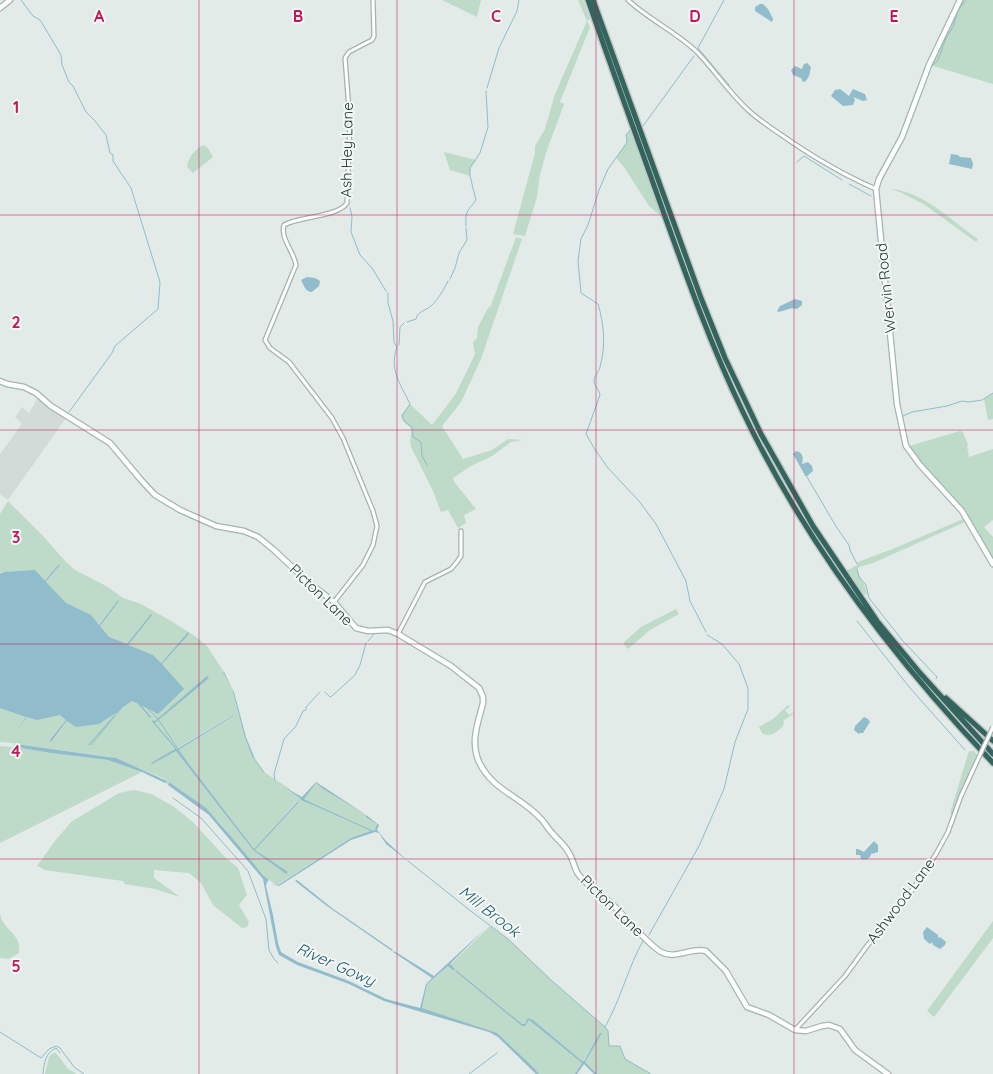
<svg xmlns="http://www.w3.org/2000/svg" width="993" height="1074" viewBox="0 0 993 1074" font-family="Quicksand,sans-serif">
  <style>
    .built { fill: #d1dbd7 }
    .green { fill: #bedac8; fill-rule: evenodd }
    .water { fill: #90bccb }
    .lines { fill: none; stroke-linecap: round; stroke-linejoin: round }
    .stream { stroke: #90bccb; stroke-width: 1 }
    .street-casing { stroke: #a6b2af; stroke-width: 5.5 }
    .secondary-casing { stroke: #a2b6b1; stroke-width: 7 }
    .highway-casing { stroke: #c2c8c7; stroke-width: 8 }
    .street { stroke: #fff; stroke-width: 3 }
    .secondary { stroke: #fff; stroke-width: 4.5 }
    .highway { stroke: #33645e; stroke-width: 5 }
    .street-bridge-casing { stroke: #a6b2af; stroke-width: 5.5; stroke-linecap: butt }
    .street-bridge { stroke: #fff; stroke-width: 3 }
    .grid { fill: none; stroke: #c2185b; stroke-width: 1; stroke-opacity: 0.55 }
    .labels { text-anchor: middle; stroke-width: 4; stroke-linejoin: round; paint-order: stroke }
    .street-label { font-size: 15px; fill: #243a37; stroke: #f3f8f6 }
    .water-label { font-size: 16px; font-style: italic; fill: #245d70; stroke: #f3f8f6 }
    .grid-label { font-size: 16px; text-anchor: middle; font-weight: bold; fill: #c2185b; stroke: #f3f8f6; stroke-width: 4; stroke-linejoin: round; paint-order: stroke }
  </style>
  <rect width="100%" height="100%" fill="#e3ebe8"/>
  <path class="built" d="M38,398L66,418L8,500L0,494V454L22,424L15,417L22,407L29,413Z"/>
  <path class="green" d="M442,0H481L477,17Z
    M578,0H583L590,19L587,21L590,27L560,102L564,104L547,150L540,174L537,197L525,236L513,234L535,153V146L545,129L555,94L587,21Z
    M963,0H993V84L930,65L956,8Z
    M630,130L662,217L649,206L624,167L616,158L627,142L626,135Z
    M204,145L208,148L213,157L193,173L187,167C188,158 195,148 204,145Z
    M444,152L476,160L470,168V176L450,170Z
    M891,189C925,192 951,221 978,239L976,242L925,205L902,193Z
    M516,237L522,239L481,359L461,402L442,426L463,459L492,450L508,439L523,440L511,442L492,456L471,466L453,478L455,483L476,509L464,515L466,523L458,528L448,510L441,512L433,491L411,447C409,440 412,435 411,428L403,421L401,415L410,404L432,425L455,395L465,375L475,354L473,342L477,338L478,327L489,306L490,308Z
    M993,393V419L988,420L984,399Z
    M960,431L963,432L968,445L967,446L969,457L993,449V520L984,527L993,537V560L963,508L917,460L909,446Z
    M8,501L44,537L65,561L75,570L108,587L123,598L141,604L171,621L195,636L207,646L224,672L232,688L244,735L252,756L263,772L287,787L302,800L360,825L303,798L316,783L323,789L365,814L377,824L375,830L351,838L277,885C258,875 237,842 221,824C206,808 188,795 169,782L168,785L165,783L167,781L163,778L111,757L17,744L16,747L51,753L108,760L142,772L0,843V746L13,747L14,743L0,742V642L60,565L59,564L0,639V514ZM118,600L119,601L84,645L121,652L151,614L52,741L50,740L96,683L33,710L16,731ZM187,633L189,634L133,696L149,718L132,697L88,745ZM207,677L208,678L155,723L176,749L232,715L233,716L177,750L254,849L297,801L299,802L255,850L287,872L286,874L253,850L176,751L151,763L175,750L151,719L154,722Z
    M963,519L965,522L873,563L859,567L857,569C860,579 866,584 867,595L863,593L846,571L857,565L858,562L895,548Z
    M676,609L679,614L650,630L628,649L623,643L641,627Z
    M788,705L790,707L785,710L789,715L794,712L792,715L784,720L783,726C777,732 771,738 762,733L759,727L773,719Z
    M969,751H974L977,755L960,794L953,815L950,813Z
    M134,790L151,794L173,806L193,822L224,856L238,868L247,895L239,905L249,922L247,927L242,928L213,905L201,883L189,873L154,870V878L180,897L155,889L125,884L123,881L45,870L37,866L55,841L71,822L119,793Z
    M0,914C4,932 22,933 19,953L9,959L0,958Z
    M993,921V938L934,1017L927,1011Z
    M490,926L512,942L551,980L605,1027L608,1031L609,1046H620L625,1059L651,1074H597L585,1062L601,1033L583,1061H582L533,1020L529,1018L525,1024H522L456,970L455,971L522,1026H525L529,1020L582,1063L575,1074H539L533,1067L496,1033L422,1008L427,984L448,966L453,969L454,968L450,965Z
    M53,1053H56L68,1069L77,1074H45L49,1057Z"/>
  <path class="water" d="M760,4H763L768,9L773,19L772,22L755,11V7Z
    M807,63L811,67L809,76L806,81L803,82L801,78L793,75L791,70L795,66L802,69L804,64Z
    M840,89L849,96L853,89L865,94L867,100L863,101L853,97L855,100L853,105L843,106L831,96L835,90Z
    M951,154L958,155L960,157L971,158L973,164L972,169L949,164Z
    M307,277L315,278L320,281L319,286L312,292C305,292 304,285 301,280Z
    M795,299L802,301V305L797,309L792,308L779,312L777,311L780,306Z
    M796,451C804,453 803,458 802,464L808,462L812,466L813,471L806,477L793,454Z
    M59,564L60,565L46,582L66,603L91,615L99,625L118,600L119,601L100,626L109,637L127,644L151,614L152,615L128,645L153,655L161,663L188,632L189,634L162,664L184,689L158,714L141,705L151,717L150,718L137,703L132,701L123,707L89,745H88L117,712L99,724L76,727L67,721L51,742L50,740L66,720L60,715L37,720L27,717L16,732L26,717L0,708V574L5,572L35,570L45,581Z
    M223,672H224L234,692L246,737L255,759L265,773L284,786L263,772L252,756L244,735L232,688Z
    M207,676L209,678L155,723L177,749L233,715V716L178,750L254,849L298,801L299,802L255,850L288,872L286,874L253,850L176,751L152,764L151,763L175,749L151,720L155,721Z
    M864,717L868,719L870,722L863,733H860L859,734L854,730L855,726Z
    M16,744L116,758L167,781L165,783L142,772L108,760L51,753L15,747Z
    M169,782L206,808L229,834L263,875L269,880L267,882L266,886L273,915L278,943L281,952L284,954L298,962L349,981L386,999L420,1008L426,984L432,978L393,952L394,951L434,976L485,929L450,964L455,969L453,970L448,966L427,984L422,1008L497,1033L533,1067L539,1074H536L498,1037L489,1032L384,1001L349,984L297,965L279,955L276,947L263,879L209,815L168,785Z
    M316,782L365,814L323,789L316,783L304,799L360,825L301,800L300,798L286,788L302,797Z
    M366,815L379,825L377,830L386,841L409,862L386,844L379,833L375,832L351,840L279,886L271,884L278,885L351,838L371,831L363,825L372,831L375,830L377,824L366,817Z
    M874,841L878,845V852L871,854C870,859 866,860 861,859L860,855H856V849H858L864,852Z
    M297,880L332,908L393,950L392,951L327,906L295,881Z
    M927,927L938,935V938L940,937L946,942L945,945L940,949L933,945L932,942L930,944L924,939L923,932Z
    M456,970L522,1024H525L528,1018L533,1020L582,1061H584L600,1033H602L585,1062L597,1074H594L584,1064L577,1074H575L582,1063L529,1020L525,1026H522L455,971Z"/>
  <g class="lines">
    <path class="stream" d="M21,0L33,16L40,20L45,28L61,55L62,65L69,82L73,86L86,112L95,121L106,135L110,153L113,155V161L131,188L160,282L158,309L115,346L112,353L69,412
      M724,0L698,48L729,85
      M932,66L938,60L946,38L953,27L958,11L966,0
      M487,88L499,48L517,11L519,0
      M643,126L694,56
      M630,130L626,135L627,142L626,144L608,169L599,190L588,225L581,239L578,261L581,293L598,304C604,324 606,346 600,367C599,372 594,376 594,381C594,386 599,389 600,395L586,434L594,448L608,468L639,501L656,524L686,581L690,601L706,632
      M797,162L804,156L842,180
      M849,184L871,196
      M350,208L352,216L351,232L360,255L372,268L386,291
      M466,226C465,210 468,211 476,200L470,176V168L480,153L488,127L486,91
      M450,279L455,268L459,253L467,240L466,228
      M388,293V303L393,321L394,342L397,347C389,370 400,383 410,404L402,416L405,422L412,427L413,437L421,442L422,456L427,465
      M407,322L416,319C418,311 425,311 431,306C438,300 444,289 448,281
      M399,345L400,327L404,323
      M903,416L912,412L947,406L962,401L969,402L982,400L993,393
      M807,477L837,528L849,545L850,550L857,564
      M857,569L859,577L866,585L869,598L902,640L937,677L936,679
      M857,621L910,688L965,750
      M368,641L375,633
      M325,692L330,697L332,696L355,675L360,665L366,643
      M148,709L158,719L192,770
      M91,745L114,717
      M275,780L274,774L284,739L296,726L303,711L306,710V707L320,692
      M173,798L201,818L248,871L266,919L269,950L274,959L278,963
      M324,809L372,831
      M408,861L472,912L508,939L551,980L605,1027L608,1031L609,1046H620L625,1059L651,1074
      M649,935L699,846L724,789L735,742L748,709V688L739,664L722,644L707,635
      M605,1027C621,999 628,967 644,939
      M0,1032L41,1058L49,1049L56,1046L60,1048L74,1067L84,1074
      M43,1074C44,1064 45,1053 56,1048L60,1053
      M469,1074L497,1053"/>
    <g class="street-casing">
      <path id="street" d="M628,0C649,20 677,32 698,53C715,71 728,91 746,108C756,118 768,126 780,134C810,155 841,174 876,189
        M334,602L363,565L373,545L377,526L373,511L343,438L332,418L289,362L270,348L265,340L296,265C294,252 280,238 284,225C300,216 338,217 347,203L350,123L345,58L349,52L372,40L374,36L373,0
        M398,634L425,582L451,569L457,562L461,556V531
        M795,1030L845,976L867,946L913,889L936,854L948,832L961,796L972,772"/>
    </g>
    <g class="secondary-casing">
      <path id="secondary" d="M960,0L929,65L902,137L879,179L876,189L897,404L906,446L920,465L962,511L993,564
        M0,8L10,0
        M0,381L7,384L24,387L36,393L51,406L110,443L141,480L155,495L180,510L216,526L244,531L258,537L274,550L307,581L334,602L356,628L368,631L388,630L398,634L451,666L479,688L483,697V703C478,723 470,741 479,762C493,791 520,796 540,818C545,822 547,828 552,833C557,839 565,845 569,853C573,859 574,867 578,874C587,886 602,894 612,904C627,918 644,941 661,952C676,960 691,947 706,951L726,971L747,1007L769,1015L795,1030L806,1031L822,1026L829,1025L840,1029L855,1050L888,1074"/>
    </g>
    <g class="highway-casing">
      <path id="highway" d="M588,0C612,70 638,140 663,211C687,278 711,346 742,410C804,541 893,658 993,763
        M593,0L701,298L725,358L761,434L813,526L877,621L920,673L993,754
        M946,698L993,741"/>
    </g>
    <use href="#street" class="street"/>
    <use href="#secondary" class="secondary"/>
    <use href="#highway" class="highway"/>
    <g class="street-bridge-casing">
      <path id="street-bridge" d="M972,772L993,727"/>
    </g>
    <use href="#street-bridge" class="street-bridge"/>
  </g>
  <path class="grid" d="M199,0V1074M397,0V1074M596,0V1074M794,0V1074M0,215H993M0,430H993M0,644H993M0,859H993"/>
  <g class="labels">
    <g class="street-label">
      <text transform="translate(347 150) rotate(-89)" y="5">Ash Hey Lane</text>
      <text transform="translate(886 288) rotate(-96)" y="5">Wervin Road</text>
      <text transform="translate(321 595) rotate(44)" y="5">Picton Lane</text>
      <text transform="translate(901 901) rotate(-53)" y="5">Ashwood Lane</text>
      <text transform="translate(612 906) rotate(44)" y="5">Picton Lane</text>
    </g>
    <g class="water-label">
      <text transform="translate(490 911) rotate(38)" y="6">Mill Brook</text>
      <text transform="translate(336 964) rotate(24)" y="6">River Gowy</text>
    </g>
  </g>
  <g class="grid-label">
    <text x="99" y="22">A</text>
    <text x="298" y="22">B</text>
    <text x="496" y="22">C</text>
    <text x="695" y="22">D</text>
    <text x="894" y="22">E</text>
    <text x="16" y="113">1</text>
    <text x="16" y="328">2</text>
    <text x="16" y="543">3</text>
    <text x="16" y="757">4</text>
    <text x="16" y="972">5</text>
  </g>
</svg>
